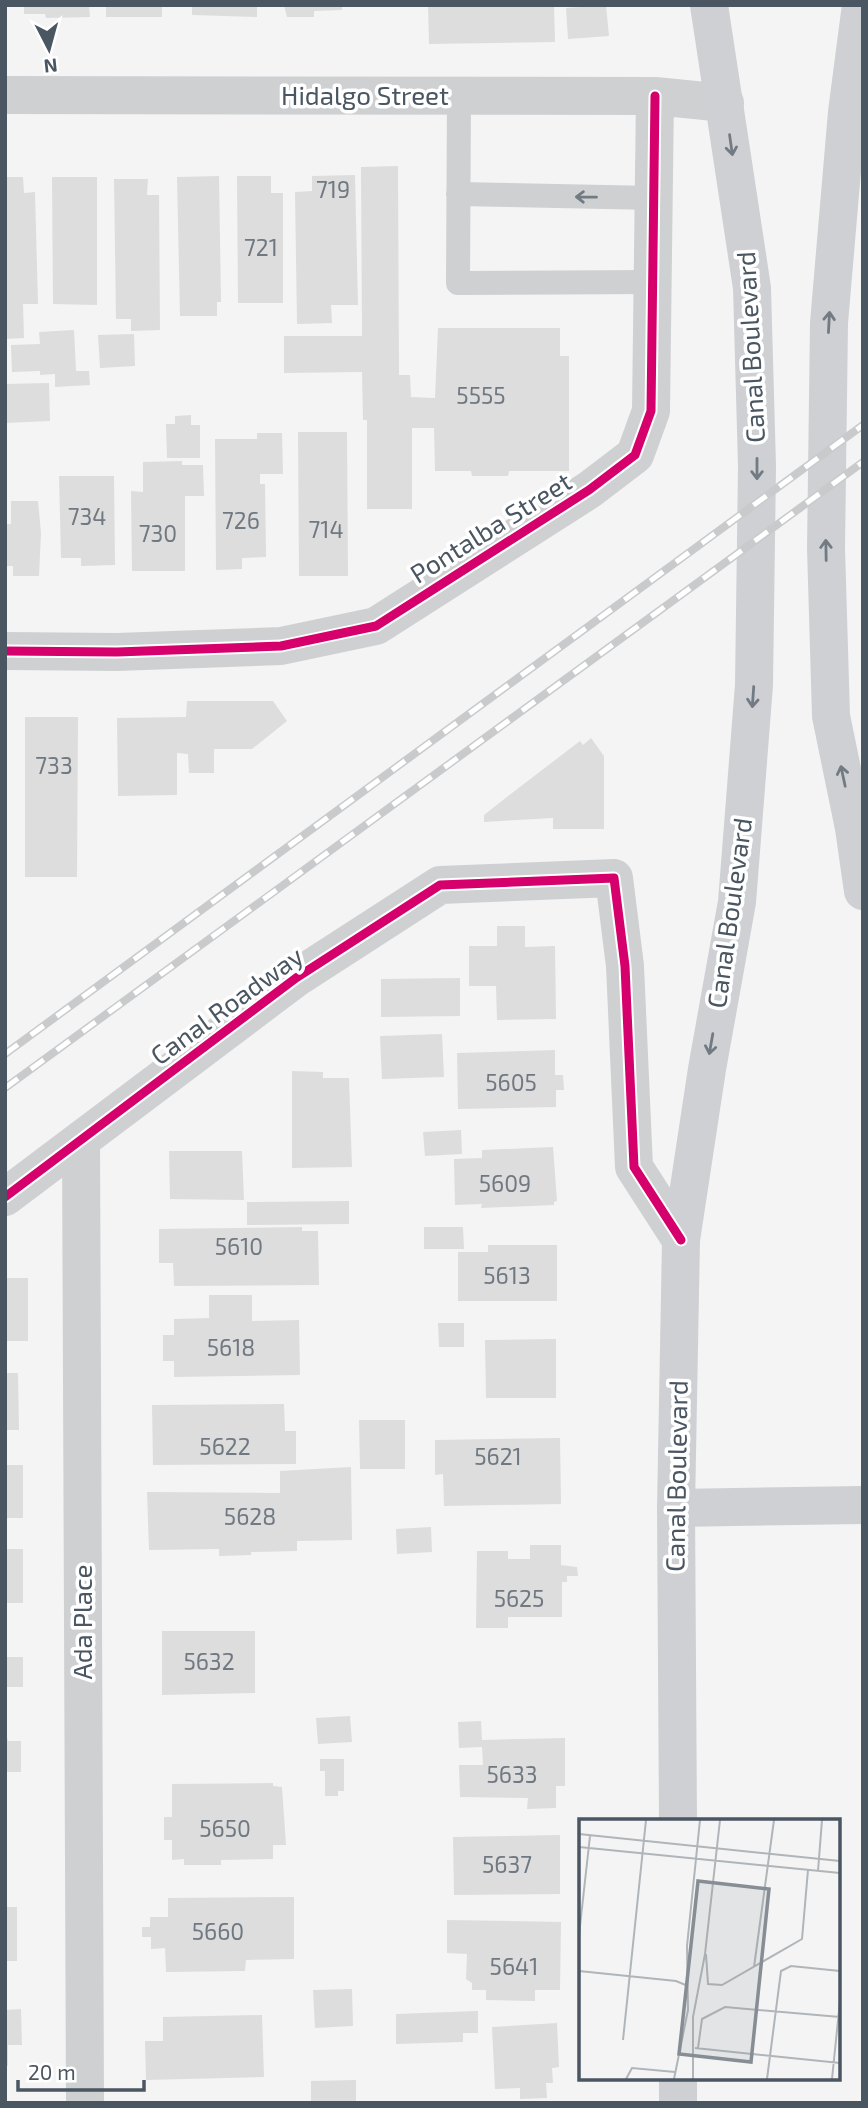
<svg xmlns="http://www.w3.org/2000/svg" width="868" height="2108" viewBox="0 0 868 2108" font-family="'Exo 2',sans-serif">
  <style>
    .building { fill: #ddddde }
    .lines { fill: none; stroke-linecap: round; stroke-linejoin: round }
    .lane { stroke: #ced0d2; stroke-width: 24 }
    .street { stroke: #ced0d2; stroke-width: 38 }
    .secondary { stroke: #ced0d4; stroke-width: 38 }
    .rail-casing { stroke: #c9cacc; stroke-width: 8 }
    .rail { stroke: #fff; stroke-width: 5; stroke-dasharray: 16; stroke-linecap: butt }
    .cycleway-casing { stroke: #fff; stroke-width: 13 }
    .cycleway { stroke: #d6006c; stroke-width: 9 }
    .oneway { stroke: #727b84 }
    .oneway2 { stroke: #727b83 }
    .labels { text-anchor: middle; stroke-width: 7; stroke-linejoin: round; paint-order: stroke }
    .number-label { font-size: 23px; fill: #707881 }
    .street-label { font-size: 26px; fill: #4a5661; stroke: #fff }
    .inset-road { fill: none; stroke: #b0b5b9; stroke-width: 2 }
    .view { fill: #868d94; fill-opacity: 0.15; stroke: #868d94; stroke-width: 3.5 }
    .inset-edge { fill: none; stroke: #4a5661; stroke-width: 3.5 }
  </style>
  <rect width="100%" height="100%" fill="#f4f4f4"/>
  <path class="building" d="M24,5H89L90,17L46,18L45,14H24Z
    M106,5H162V17H106Z
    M192,5H257V17L192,15Z
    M284,5H342V10L314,11V17H287Z
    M428,5H554L555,42L429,44Z
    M606,5L609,36L568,39L566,8Z
    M398,166L399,375H410L411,397L435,398L438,328H560V356H569V471H509L508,476H472L471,471H435L434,428H412V509H367V420H363L362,372L284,373V336H362L361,167Z
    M355,175L358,305H331L332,323L297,324L295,192L312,191V176Z
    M219,176L221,302H217V316H180L177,177Z
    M237,176H271V193H283V303H238Z
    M5,177H23L24,193L35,192L38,304H23L24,338L5,339Z
    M52,177H97V305L53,304Z
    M114,179H148L147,195H159L160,330L131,331V319H116Z
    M74,330L76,371H89L90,385L55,387V374L40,375V371L12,372L11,345L40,344L39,332Z
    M134,334L135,366L100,368L98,335Z
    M49,383L50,421L5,423V384Z
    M191,415V425H200V458H167L166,424H175V416Z
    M298,432H347L348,576H299Z
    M257,433H282L283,474H260V484H265L266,557L242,558V569L216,570L215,439H257Z
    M182,461V465H203L204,496H185V571H132L131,491L143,492V462Z
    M59,476H114L115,565L81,566V558H61Z
    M11,501H38L41,533L39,576H13V566H5V524H11Z
    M187,701H273L287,721L252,749H214V773H189L188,754L177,753V795L118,796L117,718L186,717Z
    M25,717H78L77,877H25Z
    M591,738L604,756V829H553V818L484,822V815L512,793L580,741L583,745Z
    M497,926H525V947L555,946L556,1019L497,1020L496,986H469V946H497Z
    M460,978V1016L381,1017V979Z
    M442,1034L444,1077L382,1079L380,1036Z
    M555,1050V1075H563L564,1090H556V1107L458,1109L457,1053Z
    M292,1071L323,1072V1078H349L352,1167L292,1168Z
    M461,1130L462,1154L425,1156L423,1132Z
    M553,1147L557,1201L554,1202V1205L481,1208L482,1204L455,1205L454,1159L482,1158V1150Z
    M169,1151H242L244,1200L170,1199Z
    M349,1201V1224L247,1225V1202Z
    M302,1227V1231H318L319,1285L174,1286L173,1263H159V1229Z
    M424,1227H463L464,1249H424Z
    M488,1245H557V1301H458V1252H488Z
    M5,1278H28V1341H5Z
    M209,1295H252V1321L299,1320L300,1375L174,1377V1361H163V1335H174V1319L209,1318Z
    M438,1323H464V1347H439Z
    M556,1339V1398H486L485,1340Z
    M5,1373H18L19,1430H5Z
    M284,1404L285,1431H296V1464L153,1465L152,1405Z
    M359,1420H405V1469H360Z
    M560,1438L561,1504L444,1506L443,1474L435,1475V1440Z
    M5,1465H23V1518H5Z
    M351,1467L352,1540L297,1541V1551L251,1552V1555L219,1556V1549L149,1550L147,1492L280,1493V1471Z
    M431,1527L432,1552L397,1554L396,1529Z
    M530,1545H561V1565L577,1567L578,1576H567V1582H562V1617H508V1628H476L477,1551H508V1559H530Z
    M5,1549H23V1603H5Z
    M162,1631H255V1693L162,1695Z
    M5,1657H23V1687H5Z
    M350,1716L352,1742L318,1744L316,1718Z
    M481,1721L482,1740L565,1738V1786H556V1808L527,1809L528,1798L460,1797L459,1765H483L482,1747L459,1748L458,1722Z
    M5,1731L8,1741H21V1772H5Z
    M320,1759H344V1791H338V1796H325V1771H320Z
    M273,1783V1786L282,1787L286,1845H273V1859L221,1860V1865H184V1859L172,1860V1840H164V1817H172V1784Z
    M560,1835V1894L454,1895L453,1837Z
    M294,1897V1959L246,1960L245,1971L166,1972L165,1948L151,1949V1937H142V1927H150V1917H168V1898Z
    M5,1907H17V1961H5Z
    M447,1920L561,1922L560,1990H535V2001L486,2000V1990H472V1983L466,1979L467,1954L447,1953Z
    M352,1989L353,2026L315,2028L313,1990Z
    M21,2009L22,2045H8V2066H5V2010Z
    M478,2011V2033H463V2042L396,2044V2014Z
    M262,2015L264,2077L146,2080L145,2041H163V2017Z
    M557,2023L559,2067L552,2068L553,2083H546L547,2098L520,2099V2088L495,2089L492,2027Z
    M356,2080V2103H311V2081Z"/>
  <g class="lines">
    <path class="lane" d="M459,96L458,283L653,282
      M458,194L654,198"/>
    <path class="street" d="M5,95L655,96L725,103
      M5,651L117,652L281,646L376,626L589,490L635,455L651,411L655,96
      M81,1141L85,2103
      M5,1197L296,978L440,885L614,878L625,966L634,1167L681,1240"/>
    <path class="secondary" d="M861,5L847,112L829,323L826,548L831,716L854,828L863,891
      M676,1508L863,1505
      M678,1821L676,1508L681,1240L707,1069L737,902L754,685L757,466L752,288L709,5
      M678,2103V2078"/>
    <g class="rail-casing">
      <path id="rail" d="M5,1054L863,425
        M5,1088L863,462"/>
    </g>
    <use href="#rail" class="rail"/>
    <g class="cycleway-casing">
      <path id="cycleway" d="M5,651L117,652L281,646L376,626L589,490L635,455L651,411L655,96
        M5,1197L296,978L440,885L614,878L625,966L634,1167L681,1240"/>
    </g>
    <use href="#cycleway" class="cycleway"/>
  </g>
  <defs><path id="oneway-shaft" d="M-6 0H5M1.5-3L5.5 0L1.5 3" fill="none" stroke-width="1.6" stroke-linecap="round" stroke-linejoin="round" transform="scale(1.75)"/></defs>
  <g class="oneway">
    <use href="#oneway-shaft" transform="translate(731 145) rotate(82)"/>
    <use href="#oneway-shaft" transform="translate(829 322) rotate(-87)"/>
    <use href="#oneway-shaft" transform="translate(757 469) rotate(90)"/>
    <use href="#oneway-shaft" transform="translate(826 550) rotate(-91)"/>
    <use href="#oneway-shaft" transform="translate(753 697) rotate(94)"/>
    <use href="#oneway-shaft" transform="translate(843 776) rotate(-102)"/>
    <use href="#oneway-shaft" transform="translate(711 1044) rotate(100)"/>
  </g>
  <use class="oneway2" href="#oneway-shaft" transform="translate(586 197) rotate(-179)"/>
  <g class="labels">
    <g class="number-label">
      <text x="333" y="198">719</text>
      <text x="261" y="256">721</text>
      <text x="481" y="404">5555</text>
      <text x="87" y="525">734</text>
      <text x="241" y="529">726</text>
      <text x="326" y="538">714</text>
      <text x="158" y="542">730</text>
      <text x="54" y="774">733</text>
      <text x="511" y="1091">5605</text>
      <text x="505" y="1192">5609</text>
      <text x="239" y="1255">5610</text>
      <text x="507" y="1284">5613</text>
      <text x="231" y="1356">5618</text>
      <text x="225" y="1455">5622</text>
      <text x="498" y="1465">5621</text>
      <text x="250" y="1525">5628</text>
      <text x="519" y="1607">5625</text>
      <text x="209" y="1670">5632</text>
      <text x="512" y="1783">5633</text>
      <text x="225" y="1837">5650</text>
      <text x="507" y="1873">5637</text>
      <text x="218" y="1940">5660</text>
      <text x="514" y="1975">5641</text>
    </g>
    <g class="street-label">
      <text x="365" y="105">Hidalgo Street</text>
      <text transform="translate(751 347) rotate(-93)" y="9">Canal Boulevard</text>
      <text transform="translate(491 528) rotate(-32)" y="9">Pontalba Street</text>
      <text transform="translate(730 913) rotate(-82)" y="9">Canal Boulevard</text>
      <text transform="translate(227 1006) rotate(-36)" y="9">Canal Roadway</text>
      <text transform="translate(677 1476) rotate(-89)" y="9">Canal Boulevard</text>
      <text transform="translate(83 1622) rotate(-90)" y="9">Ada Place</text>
    </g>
  </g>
  <g transform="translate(579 1819)">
    <rect width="261" height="261" fill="#f4f4f4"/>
    <path class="inset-road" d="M0,15L261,42M0,28L261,54M239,52L243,1M0,116L11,17M127,135L129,165L143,166L223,120L229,51M175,148L195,1M0,152L97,162L109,167M44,221L67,1M116,229L261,244M119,229L123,200L146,188L261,198M47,260L53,249L96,253M95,260L109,191L108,127L121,1M114,260V198L126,135L141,1M188,260L202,152L212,147L261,152M253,260L261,182"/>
    <path class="view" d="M119,62L190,70L172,243L100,235Z"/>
    <rect width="261" height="261" class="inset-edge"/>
  </g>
  <rect width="868" height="2108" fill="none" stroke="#4a5661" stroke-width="14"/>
  <g transform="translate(49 49) rotate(174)" stroke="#ffffff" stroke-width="5" paint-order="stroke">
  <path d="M0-5L12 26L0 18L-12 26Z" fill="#4a5661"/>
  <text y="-10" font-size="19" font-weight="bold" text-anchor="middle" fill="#4a5661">N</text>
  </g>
  <path d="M18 2080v10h126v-10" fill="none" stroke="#4a5661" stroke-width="3.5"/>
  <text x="28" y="2080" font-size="21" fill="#4a5661" stroke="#ffffff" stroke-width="5" paint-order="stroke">20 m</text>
</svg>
